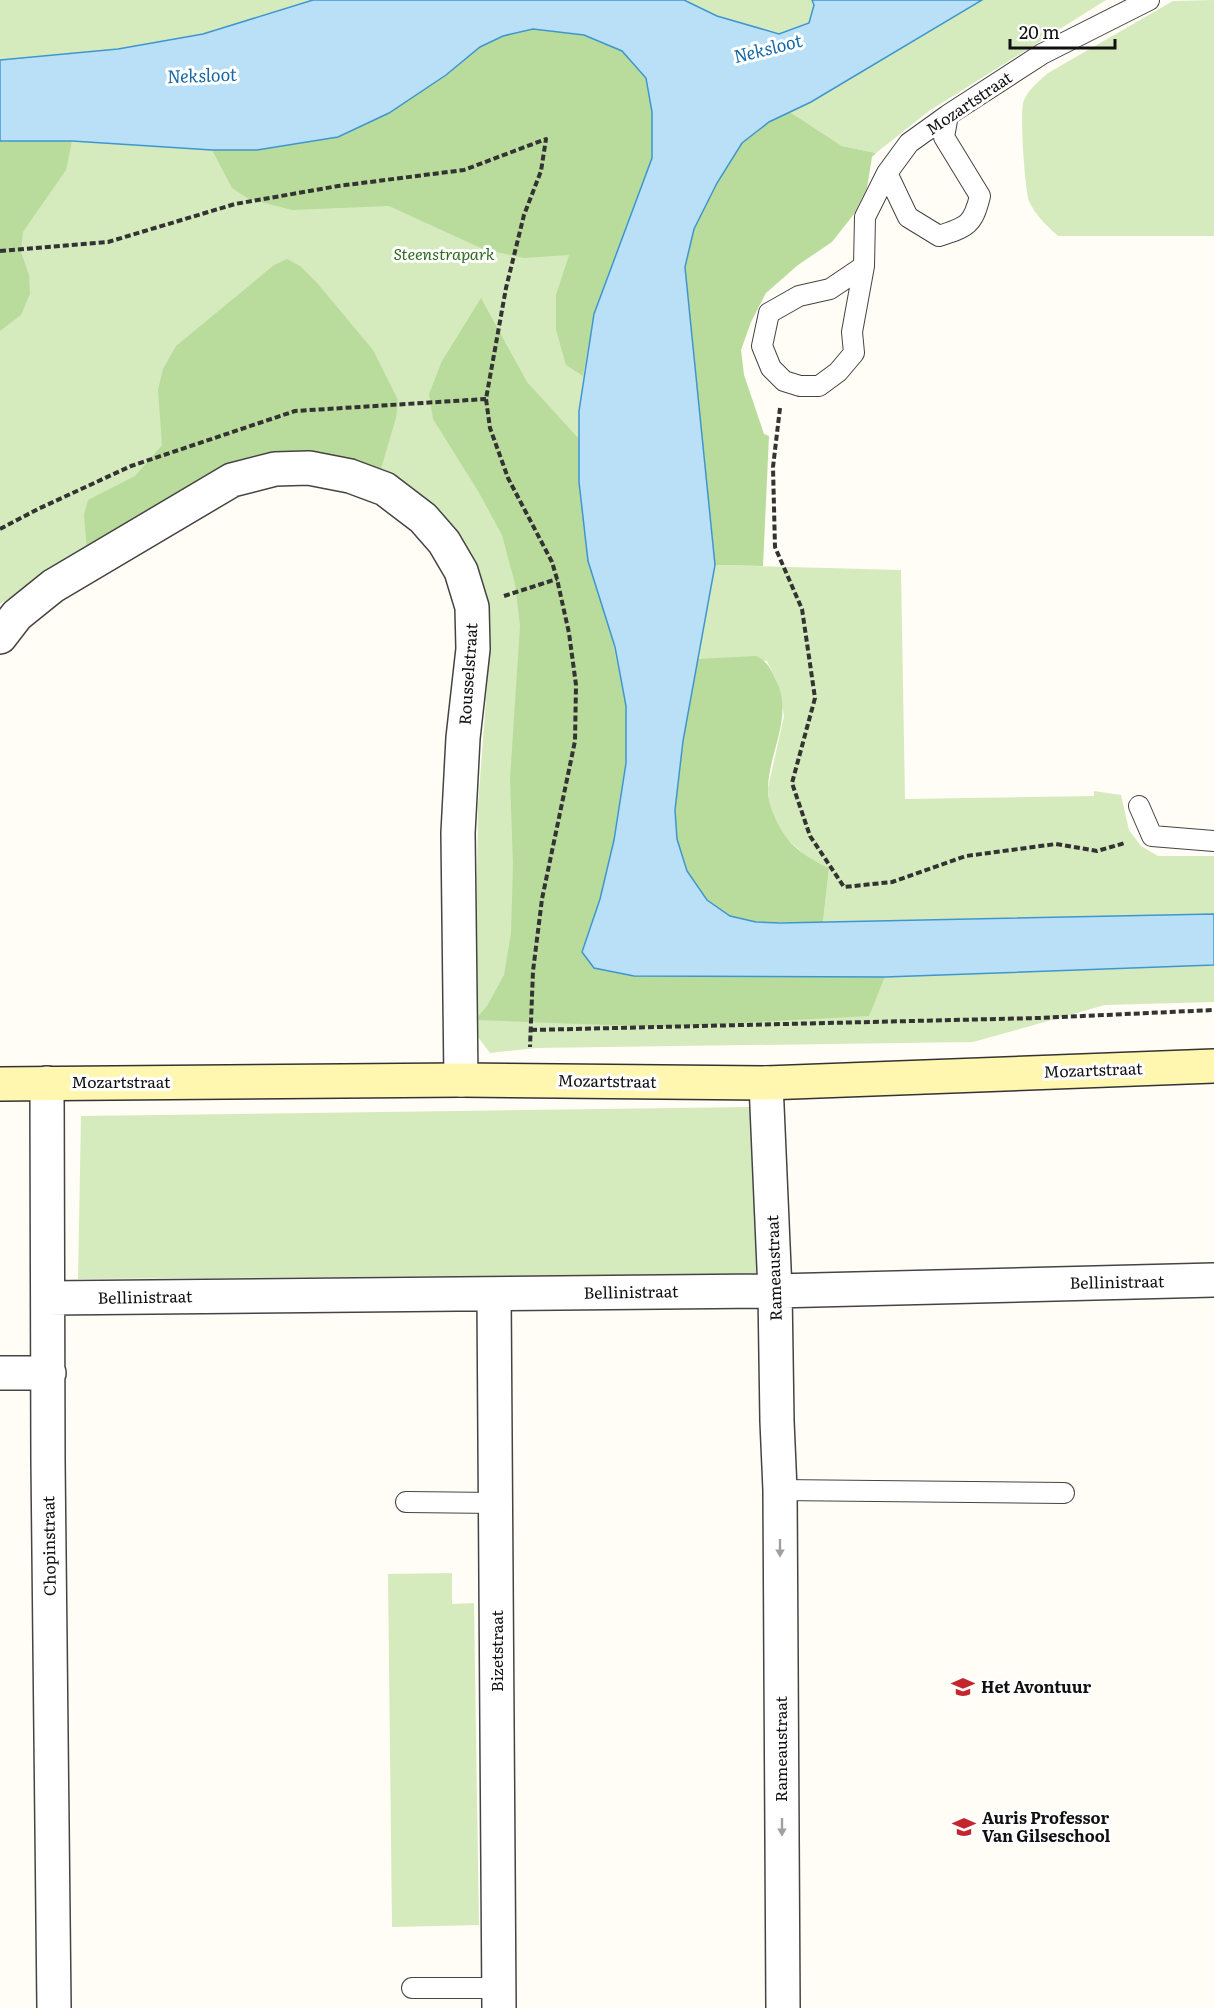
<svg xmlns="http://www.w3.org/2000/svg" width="1214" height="2008" viewBox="0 0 1214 2008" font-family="Literata,serif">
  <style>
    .green { fill: #d5ebbd }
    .forest { fill: #b9dc9c }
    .water { fill: #b9e0f7; stroke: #3f96cf; stroke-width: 1.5 }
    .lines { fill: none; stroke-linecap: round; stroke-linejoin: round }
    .lane-casing { stroke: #444; stroke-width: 22 }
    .street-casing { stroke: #444; stroke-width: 36 }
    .secondary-casing { stroke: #333; stroke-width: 36 }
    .path { stroke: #333; stroke-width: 4; stroke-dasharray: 6 3; stroke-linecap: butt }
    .lane { stroke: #fff; stroke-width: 20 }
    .street { stroke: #fff; stroke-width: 33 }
    .secondary { stroke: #fff6b0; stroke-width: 33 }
    .oneway { fill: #a0a0a0 }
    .labels { text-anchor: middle; stroke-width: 6; stroke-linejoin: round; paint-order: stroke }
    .street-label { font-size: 16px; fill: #111; stroke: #fff }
    .park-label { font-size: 16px; font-style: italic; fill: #2f6b1f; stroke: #fff }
    .poi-label { font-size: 16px; font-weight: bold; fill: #111; stroke: #fff; text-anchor: start }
    .water-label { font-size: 18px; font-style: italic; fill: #1768a6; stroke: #fff }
  </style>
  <rect width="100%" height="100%" fill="#fffdf5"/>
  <path class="green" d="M0,0H313L203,34L118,49L0,60Z
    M566,0L652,830L868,1016L885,977L1214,965V1002L1105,1005L973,1042L536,1048L490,1053L478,1037L475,1020L478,806L489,659V615L477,573L331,460L87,551L0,604V100Z
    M684,0H831L809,23L779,34L717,16Z
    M982,0H1106L929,111L876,153L842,146L790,112L811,102Z
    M1214,0V236H1058C1047,226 1035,215 1029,201C1025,190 1019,109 1024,100C1029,89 1039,81 1048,73L1173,1Z
    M715,565L901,570L905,799L1094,796V791L1121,795L1129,830L1141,846L1158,856H1214V914L823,922L829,868L808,858L784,836L770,809L768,788L784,716L778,684L767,661L698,659Z
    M749,1107L754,1127L756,1274L78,1279L81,1116Z
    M452,1573V1604L474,1603L479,1925L392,1927L388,1574Z"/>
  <path class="forest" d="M533,29L584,35L622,51L646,78L652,112V158L594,314L583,376L566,365L556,330V295L569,255L524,258L483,249L389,206L292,210L249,199L232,188L212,150H257L389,113L446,75L480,47L503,36Z
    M790,112L842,146L876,153L872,157L867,188L854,214L832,242L798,265L766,293L751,322L741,350L744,375L764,434L769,436L763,566L715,565L685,266L694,229L717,183L742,143L769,122Z
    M0,141H72L66,170L23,232L21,252L29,275L30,294L21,315L0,331Z
    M287,259L300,266L318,284L373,350L398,400L396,418L380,472L331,460L87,551L84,515L88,500L135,476L162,445L158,390L163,369L176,346L274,265Z
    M481,298L527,382L579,439V482L626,706V763L614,840L600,899L583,953L594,968L634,976L885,977L869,1016L664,1027L475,1020L487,1006L504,975L511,933L513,864L510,779L520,626L515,584L502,535L478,491L433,419L429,394L442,361Z
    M756,656C768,662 770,668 776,680C794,716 769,751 768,788C768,802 772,812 778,824C789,846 807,858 829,868L823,922H756L730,916L707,900L687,871L677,839L675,810L683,741L698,659Z"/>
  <path class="water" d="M313,0H684L717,16L779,34L809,23L814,5L812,0H982L811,102L769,122L742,143L717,183L694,229L685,267L715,565L683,741L675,810L677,839L687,871L707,900L730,916L756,922L780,923L1214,914V965L885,977L634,976L594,968L582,952L600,899L614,840L626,763V706L615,647L588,561L579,482V411L594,314L652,158V112L646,78L622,51L584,35L533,29L503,36L480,47L446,75L389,113L338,137L257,150H212L72,141H0V60L118,49L203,34Z"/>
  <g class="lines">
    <g class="lane-casing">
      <path id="lane" d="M887,173L908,217L939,236C967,227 973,225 980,196L944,137L948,115
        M864,266L830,289L799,296L769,313L762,346L771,368L784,381L800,386H819L838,372L854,353L852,332L864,266L865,217L887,173L909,143L948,115L1042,54L1149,0
        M1139,806L1152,836L1214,841
        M780,1490L1064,1493
        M406,1502L496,1503
        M412,1988H498"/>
    </g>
    <g class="street-casing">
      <path id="street" d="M0,637L17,615L53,586L232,480L275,469L309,468L350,476L385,489L423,518L444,542L461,571L472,607L473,649L463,738L458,833L461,1080
        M47,1083L48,1461L54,2008
        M766,1083L775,1291L777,1421L780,1490L783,2008
        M494,1294L499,2008
        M48,1298L775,1291L1214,1280
        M0,1373H49"/>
    </g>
    <g class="secondary-casing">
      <path id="secondary" d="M0,1084L461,1080L766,1083L1214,1066"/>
    </g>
    <path class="path" d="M0,251L108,242L235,204L338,186L464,170L546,139L541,171L524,215L506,288L486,399L490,428L508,478L552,562L557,579L569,633L576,685L575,741L542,899L533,971L530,1047
      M780,408L773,467L775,547L802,609L815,698L792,783L810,836L844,887L892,882L966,856L1056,844L1097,851L1125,843
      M0,529L38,509L131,466L295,411L486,399
      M504,596L557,579
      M531,1030L1039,1018L1214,1010"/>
    <use href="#lane" class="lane"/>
    <use href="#street" class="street"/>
    <use href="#secondary" class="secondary"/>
  </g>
  <defs><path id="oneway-solid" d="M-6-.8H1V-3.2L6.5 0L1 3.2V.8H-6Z" transform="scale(1.5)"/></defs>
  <g class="oneway">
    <use href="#oneway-solid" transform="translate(780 1548) rotate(90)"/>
    <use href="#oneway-solid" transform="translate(782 1827) rotate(90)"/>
  </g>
  <defs>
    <g id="school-bare" transform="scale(1.8)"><path d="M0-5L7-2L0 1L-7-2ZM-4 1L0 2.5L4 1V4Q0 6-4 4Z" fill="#c4262e" stroke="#fff" stroke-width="2.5" paint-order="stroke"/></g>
  </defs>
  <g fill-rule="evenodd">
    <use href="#school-bare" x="963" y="1687"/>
    <use href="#school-bare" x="964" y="1827"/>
  </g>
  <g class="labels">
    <g class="street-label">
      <text transform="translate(969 103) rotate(-34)" y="6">Mozartstraat</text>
      <text transform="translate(468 674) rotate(-86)" y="6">Rousselstraat</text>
      <text transform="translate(1093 1070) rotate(-2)" y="6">Mozartstraat</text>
      <text transform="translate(607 1081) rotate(1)" y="6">Mozartstraat</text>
      <text x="121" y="1088">Mozartstraat</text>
      <text transform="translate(774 1268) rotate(-92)" y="6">Rameaustraat</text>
      <text transform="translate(1117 1282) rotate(-1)" y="6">Bellinistraat</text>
      <text transform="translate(631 1292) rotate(-1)" y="6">Bellinistraat</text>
      <text transform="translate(145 1297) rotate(-1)" y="6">Bellinistraat</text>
      <text transform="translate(49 1546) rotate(-91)" y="6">Chopinstraat</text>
      <text transform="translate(497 1651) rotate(-90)" y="6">Bizetstraat</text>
      <text transform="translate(781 1749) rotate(-90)" y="6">Rameaustraat</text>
    </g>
    <g class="park-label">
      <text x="444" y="260">Steenstrapark</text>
    </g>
    <g class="poi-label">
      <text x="981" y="1693">Het Avontuur</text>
      <text x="982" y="1824">Auris Professor<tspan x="982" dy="18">Van Gilseschool</tspan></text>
    </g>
    <g class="water-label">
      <text transform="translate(768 49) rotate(-14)" y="6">Neksloot</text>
      <text transform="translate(202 76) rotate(-2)" y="6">Neksloot</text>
    </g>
  </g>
  <path d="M1010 39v9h105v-9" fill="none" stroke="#111111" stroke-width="3"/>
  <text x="1019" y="39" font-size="18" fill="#111111" stroke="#ffffff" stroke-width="4.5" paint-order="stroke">20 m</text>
</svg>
